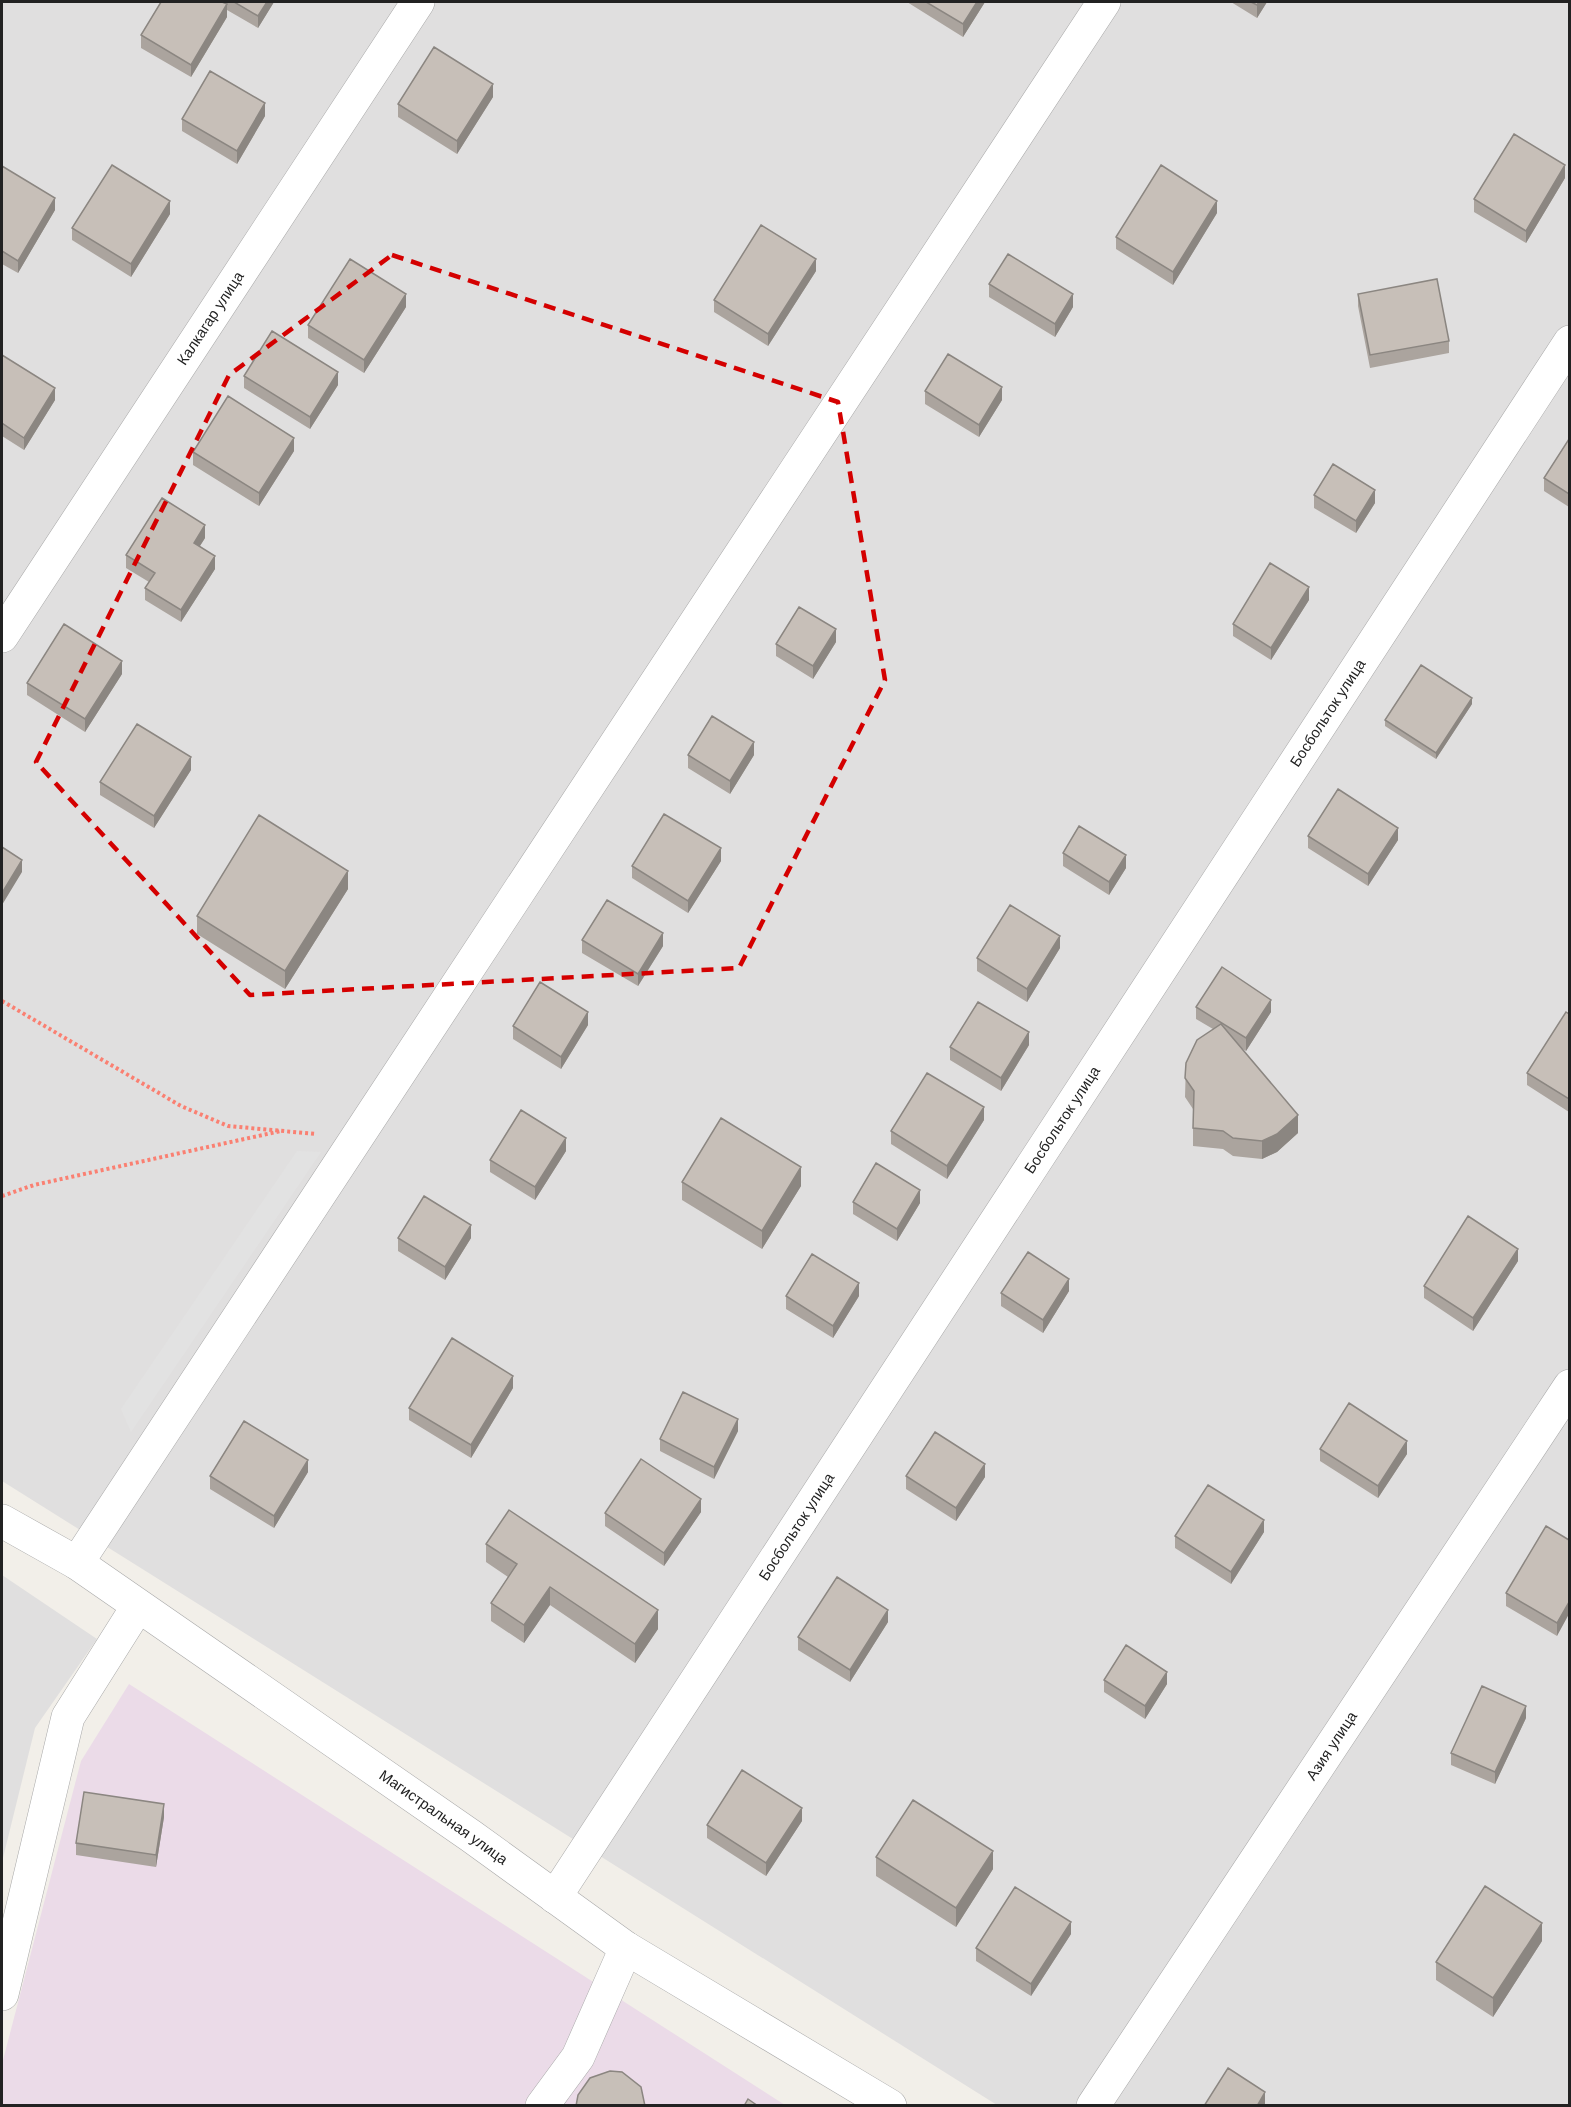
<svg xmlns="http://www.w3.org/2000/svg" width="1571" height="2107" viewBox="0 0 1571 2107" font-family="Arial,sans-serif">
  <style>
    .residential { fill: #e0dfdf }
    .industrial { fill: #ebdbe8 }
    .parking { fill: #e2e2e2 }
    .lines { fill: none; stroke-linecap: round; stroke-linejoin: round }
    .minor-casing { stroke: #a9a9a9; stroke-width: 34 }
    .path { stroke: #fa8072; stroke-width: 4; stroke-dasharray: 3 3; stroke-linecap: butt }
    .minor { stroke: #fff; stroke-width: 33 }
    .wall { fill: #aba49e }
    .shaded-wall { fill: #8b8681 }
    .building { fill: #c7bfb8; stroke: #8b8681; stroke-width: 1.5 }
    .marked { fill: none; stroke: #d40000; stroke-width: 4.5; stroke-dasharray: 12 8; stroke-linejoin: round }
    .labels { text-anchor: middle; stroke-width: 5; stroke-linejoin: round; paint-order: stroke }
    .street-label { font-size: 15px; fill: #222; stroke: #fff }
  </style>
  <rect width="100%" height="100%" fill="#f2efe9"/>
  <path class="residential" d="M2,2H1569V2105H997L2,1481Z
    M2,1575L97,1639L35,1728L2,1862Z"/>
  <path class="industrial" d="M129,1684L785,2105L2,2106V2064L81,1761Z"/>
  <path class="parking" d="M297,1151L321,1152L131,1432L121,1409Z"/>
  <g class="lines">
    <g class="minor-casing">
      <g id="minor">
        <path id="s1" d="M2,636L418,2"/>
        <path id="s2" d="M2,1521L77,1563L471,1836L626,1948L890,2106"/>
        <path d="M77,1563L1104,2"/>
        <path id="s3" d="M555,1897L1570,342"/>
        <path d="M2,1994L68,1717L138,1606"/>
        <path d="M542,2106L578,2057L626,1948"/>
        <path id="s4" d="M1093,2106L1570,1386"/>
      </g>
    </g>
    <path class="path" d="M2,1001L181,1106L228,1126L316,1134
      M2,1196L34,1185L281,1131"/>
    <use href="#minor" class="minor"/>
  </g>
  <path class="wall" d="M161,2H274L258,28L227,10V17L191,77L141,48V35Z
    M907,2H985L963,37Z
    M1231,2H1267L1257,18Z
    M493,97L457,154L398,117V104Z
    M265,116L237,164L182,131V119Z
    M2,166L55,210L18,273L2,264Z
    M1565,178L1526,243L1474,212V199Z
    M1217,213L1173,285L1116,249V237Z
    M170,214L131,277L72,240V228Z
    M816,271L768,346L714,312V300Z
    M989,284L1073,307L1055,337L989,297Z
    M1358,294L1449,341V353L1370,368L1358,306Z
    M406,307L364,373L308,338V325Z
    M2,354L55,400L24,450L2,436Z
    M244,376L338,385L310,429L244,388Z
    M925,391L1002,400L979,437L925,404Z
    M1569,439V507L1544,491V478Z
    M294,451L259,506L193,465V452Z
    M1314,495L1375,503L1356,533L1314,508Z
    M205,538L200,546L215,569L181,622L145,600V588L149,582L126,568V555Z
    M1309,600L1271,660L1233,636V624Z
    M836,642L813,679L776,656V644Z
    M122,674L85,732L27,695V683Z
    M1472,704L1436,759L1385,726V720Z
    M688,755H754L730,794L688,768Z
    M191,770L154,828L100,795V782Z
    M1308,836L1398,840L1368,886L1308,848Z
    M1063,853L1126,868L1109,895L1063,866Z
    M721,861L688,913L632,878V866Z
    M348,889L285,989L197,934V916Z
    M582,940L663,946L638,986L582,953Z
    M1060,948L1027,1002L977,971V958Z
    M1196,1007L1271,1012L1246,1051L1241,1048L1298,1133L1277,1152L1262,1159L1233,1156L1223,1149L1193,1146V1109L1185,1097L1186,1063L1213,1029L1196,1019Z
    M1569,1014V1112L1527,1085V1073Z
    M588,1025L561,1069L513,1039V1026Z
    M1029,1045L1001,1091L950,1060V1047Z
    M984,1120L947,1179L891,1144V1131Z
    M566,1151L535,1200L490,1172V1160Z
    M682,1182L801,1186L762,1249L682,1200Z
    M853,1202L920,1203L897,1241L853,1214Z
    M398,1238H471L445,1280L398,1251Z
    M1518,1261L1473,1331L1424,1298V1286Z
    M1069,1291L1043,1333L1001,1306V1293Z
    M786,1296H859L833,1338L786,1309Z
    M513,1388L471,1458L409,1420V1408Z
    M738,1431L714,1479L660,1451V1439Z
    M1320,1449L1407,1454L1378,1498L1320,1461Z
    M308,1472L274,1528L210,1489V1476Z
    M906,1476L985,1477L956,1521L906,1489Z
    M701,1512L664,1566L605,1526V1513Z
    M1264,1532L1231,1584L1175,1548V1536Z
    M1569,1540L1557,1636L1506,1606V1593Z
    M486,1544L658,1629L635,1663L550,1605L524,1643L491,1621V1603L508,1577L486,1562Z
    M888,1622L850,1682L798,1650V1637Z
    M1104,1680L1167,1684L1145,1719L1104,1692Z
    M1526,1718L1495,1784L1451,1765V1753Z
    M164,1817L156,1867L76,1855V1843Z
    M802,1821L766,1876L707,1838V1825Z
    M876,1857L993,1869L956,1927L876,1876Z
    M1071,1934L1031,1996L976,1961V1948Z
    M1542,1941L1493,2017L1436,1980V1962Z"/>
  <path class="shaded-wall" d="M267,2H274L258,28V16Z
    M977,2H985L963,37V24Z
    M1259,2H1267L1257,18V5Z
    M227,4V17L191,77V65Z
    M493,84V97L457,154V141Z
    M265,103V116L237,164V151Z
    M1565,165V178L1526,243V231Z
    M55,198V210L18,273V261Z
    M170,201V214L131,277V264Z
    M1217,201V213L1173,285V272Z
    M816,259V271L768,346V334Z
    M406,294V307L364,373V360Z
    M1073,294V307L1055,337V324Z
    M338,372V385L310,429V417Z
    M1002,387V400L979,437V425Z
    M55,388V400L24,450V438Z
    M294,438V451L259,506V493Z
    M1375,490V503L1356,533V521Z
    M205,525V538L194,555V543Z
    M215,556V569L181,622V610Z
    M1309,587V600L1271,660V648Z
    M836,629V642L813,679V666Z
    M122,661V674L85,732V719Z
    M1472,698V704L1436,759V753Z
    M754,742V755L730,794V781Z
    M191,757V770L154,828V816Z
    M1398,828V840L1368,886V874Z
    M721,848V861L688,913V901Z
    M1126,855V868L1109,895V882Z
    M22,860V872L2,905V893Z
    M348,871V889L285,989V971Z
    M663,933V946L638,986V974Z
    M1060,936V948L1027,1002V989Z
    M1271,1000V1012L1246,1051V1038Z
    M588,1012V1025L561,1069V1057Z
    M1029,1032V1045L1001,1091V1078Z
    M984,1107V1120L947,1179V1166Z
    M1298,1115V1133L1277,1152L1262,1159V1141Z
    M566,1138V1151L535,1200V1187Z
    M801,1167V1186L762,1249V1231Z
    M920,1190V1203L897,1241V1229Z
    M471,1225V1238L445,1280V1267Z
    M1518,1249V1261L1473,1331V1318Z
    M1069,1279V1291L1043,1333V1320Z
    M859,1283V1296L833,1338V1326Z
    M513,1376V1388L471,1458V1445Z
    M738,1419V1431L714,1479V1467Z
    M1407,1441V1454L1378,1498V1486Z
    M308,1460V1472L274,1528V1516Z
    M985,1464V1477L956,1521V1508Z
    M701,1499V1512L664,1566V1553Z
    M1264,1520V1532L1231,1584V1572Z
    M550,1587V1605L524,1643V1625Z
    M1569,1602V1614L1557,1636V1623Z
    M658,1610V1629L635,1663V1644Z
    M888,1610V1622L850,1682V1670Z
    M1167,1672V1684L1145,1719V1706Z
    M1526,1706V1718L1495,1784V1772Z
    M164,1804V1817L156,1867V1855Z
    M802,1808V1821L766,1876V1863Z
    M993,1851V1869L956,1927V1908Z
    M1071,1922V1934L1031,1996V1984Z
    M1542,1923V1941L1493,2017V1998Z
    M1265,2092V2106H1257Z"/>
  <path class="building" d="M161,2H222L227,4L191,65L141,35Z
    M234,2H267L258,16Z
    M926,2H977L963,24Z
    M1251,2H1259L1257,5Z
    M434,47L493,84L457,141L398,104Z
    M210,71L265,103L237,151L182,119Z
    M1514,134L1565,165L1526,231L1474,199Z
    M112,165L170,201L131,264L72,228Z
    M1161,165L1217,201L1173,272L1116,237Z
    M2,166L55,198L18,261L2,251Z
    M761,225L816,259L768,334L714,300Z
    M1008,254L1073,294L1055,324L989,284Z
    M350,259L406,294L364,360L308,325Z
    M1437,279L1449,341L1370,355L1358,294Z
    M272,331L338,372L310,417L244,376Z
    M948,354L1002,387L979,425L925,391Z
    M2,355L55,388L24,438L2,423Z
    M228,396L294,438L259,493L193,452Z
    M1569,439V494L1544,478Z
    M1333,464L1375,490L1356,521L1314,495Z
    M162,498L205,525L194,543L215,556L181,610L145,588L155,573L126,555Z
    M1270,563L1309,587L1271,648L1233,624Z
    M799,607L836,629L813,666L776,644Z
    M64,624L122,661L85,719L27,683Z
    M1421,665L1472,698L1436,753L1385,720Z
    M712,716L754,742L730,781L688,755Z
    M137,724L191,757L154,816L100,782Z
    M1338,789L1398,828L1368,874L1308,836Z
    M664,814L721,848L688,901L632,866Z
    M259,815L348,871L285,971L197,916Z
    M1079,826L1126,855L1109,882L1063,853Z
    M2,847L22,860L2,893Z
    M607,900L663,933L638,974L582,940Z
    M1010,905L1060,936L1027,989L977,958Z
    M1222,967L1271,1000L1246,1038L1196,1007Z
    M540,982L588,1012L561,1057L513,1026Z
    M978,1002L1029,1032L1001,1078L950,1047Z
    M1566,1012L1569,1014V1099L1527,1073Z
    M1221,1024L1298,1115L1277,1134L1262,1141L1233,1138L1223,1131L1193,1128L1194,1091L1185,1078L1186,1063L1197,1040Z
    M927,1073L984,1107L947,1166L891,1131Z
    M521,1110L566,1138L535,1187L490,1160Z
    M721,1118L801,1167L762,1231L682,1182Z
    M876,1163L920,1190L897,1229L853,1202Z
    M424,1196L471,1225L445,1267L398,1238Z
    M1468,1216L1518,1249L1473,1318L1424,1286Z
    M1028,1252L1069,1279L1043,1320L1001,1293Z
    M812,1254L859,1283L833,1326L786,1296Z
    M452,1338L513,1376L471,1445L409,1408Z
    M683,1392L738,1419L714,1467L660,1439Z
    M1349,1403L1407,1441L1378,1486L1320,1449Z
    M244,1421L308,1460L274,1516L210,1476Z
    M935,1432L985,1464L956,1508L906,1476Z
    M641,1459L701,1499L664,1553L605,1513Z
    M1208,1485L1264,1520L1231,1572L1175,1536Z
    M509,1510L658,1610L635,1644L550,1587L524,1625L491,1603L517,1564L486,1544Z
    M1546,1526L1569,1540V1602L1557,1623L1506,1593Z
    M837,1577L888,1610L850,1670L798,1637Z
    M1126,1645L1167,1672L1145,1706L1104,1680Z
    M1482,1686L1526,1706L1495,1772L1451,1753Z
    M742,1770L802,1808L766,1863L707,1825Z
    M84,1792L164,1804L156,1855L76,1843Z
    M913,1800L993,1851L956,1908L876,1857Z
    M1485,1886L1542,1923L1493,1998L1436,1962Z
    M1015,1887L1071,1922L1031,1984L976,1948Z
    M1228,2068L1265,2092L1257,2106H1204Z
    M610,2071L622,2072L641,2087L645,2106H576L578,2095L590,2078Z
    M748,2099L758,2106H744Z"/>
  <path class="marked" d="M392,255L838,402L885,680L739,968L250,995L36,762L229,375Z"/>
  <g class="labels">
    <g class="street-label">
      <text dy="5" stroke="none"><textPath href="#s1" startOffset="380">Калкагар улица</textPath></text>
      <text dy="5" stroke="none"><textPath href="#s3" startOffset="1414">Босбольток улица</textPath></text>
      <text dy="5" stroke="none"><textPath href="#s3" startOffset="928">Босбольток улица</textPath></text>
      <text dy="5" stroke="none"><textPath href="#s3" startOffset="442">Босбольток улица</textPath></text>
      <text dy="5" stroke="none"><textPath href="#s4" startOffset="432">Азия улица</textPath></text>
      <text dy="5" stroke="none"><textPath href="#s2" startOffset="532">Магистральная улица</textPath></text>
    </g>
  </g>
  <rect width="1571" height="2107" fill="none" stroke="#222222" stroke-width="6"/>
</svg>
